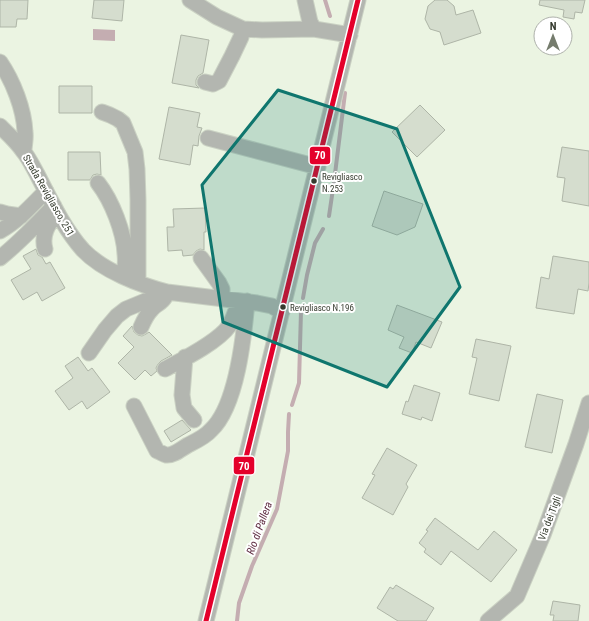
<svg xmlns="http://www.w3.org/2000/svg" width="589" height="621" viewBox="0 0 589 621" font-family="'Roboto Condensed',sans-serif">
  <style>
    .water { fill: #c4adb1 }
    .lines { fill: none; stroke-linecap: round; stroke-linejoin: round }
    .stream { stroke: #c4adb1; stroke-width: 4 }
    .building { fill: #d5ddce; stroke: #aeb5a7 }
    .minor-casing { stroke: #cad1c3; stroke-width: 17 }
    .minor { stroke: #b3b6b0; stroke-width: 15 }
    .bus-1-casing { stroke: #fff; stroke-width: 8 }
    .bus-1 { stroke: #e4002b; stroke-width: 5 }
    .marked { fill: #0f766e; fill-opacity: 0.2; stroke: #0f766e; stroke-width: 3; stroke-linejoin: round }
    .bus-dot { fill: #353b2e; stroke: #fff; stroke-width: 1.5 }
    .labels { text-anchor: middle; stroke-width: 4; stroke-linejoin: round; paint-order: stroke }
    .bus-label { font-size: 9px; fill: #353b2e; stroke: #fff; text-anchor: start }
    .street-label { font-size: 10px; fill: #353b2e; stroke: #fff }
    .water-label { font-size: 11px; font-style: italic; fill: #5f2d42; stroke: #fff }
    .line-badge { stroke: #fff; stroke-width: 1.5 }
    .badge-label { font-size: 11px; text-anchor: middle; font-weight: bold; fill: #fff }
  </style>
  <rect width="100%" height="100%" fill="#ebf4e2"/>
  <path class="water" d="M93,29L115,30V41L93,40Z"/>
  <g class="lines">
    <path class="stream" d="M325,0L330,16
      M329,216L334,182L345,93
      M303,298L307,275L315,243L323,229
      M292,405L299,383L301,311
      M237,621L239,603L252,566L277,509L288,451V432L289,414"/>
  </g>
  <path class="building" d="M0,0H28L27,19H17L16,27H0Z
    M94,0H124L122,21L92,18Z
    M435,0H447L454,6L456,15L473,10L481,33L444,45L440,32L430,29L425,19L428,6Z
    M540,0H585L582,13L575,12L574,19L563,17L564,10L539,5Z
    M181,35L209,40L203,73L198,76L196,80V85L199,88L172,83Z
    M59,86H92V113H59Z
    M420,105L445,130L417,157L392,132Z
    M169,107L200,113L197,127L202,128L199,136L198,146L193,145L190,165L159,159Z
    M562,147L589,151V206L562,201L565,178L557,177Z
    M68,152H100L101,175L97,174L93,175L90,180H68Z
    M384,191L423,204L415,227L397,235L372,226Z
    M205,208L206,232H204V250L200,249L196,251L193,255L183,256L182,250L168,251L167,227H174L173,209Z
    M36,249L38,255L42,257L46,264L50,262L65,288L42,301L37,292L23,300L11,280L31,269L23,256Z
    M553,256L589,262V283L588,291L578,289L574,314L536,308L541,277L549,279Z
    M397,305L442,322L431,348L416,342L412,353L399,348L404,337L388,330Z
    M132,326L134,332L138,335L142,336L146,334L149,332L172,355L161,361L158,364L156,368L157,371L151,376L145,370L135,380L118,363L134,347L123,336Z
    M476,339L511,346L499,401L469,394L477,358L472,357Z
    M78,357L88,371L92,368L110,392L87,409L82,401L69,410L55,391L73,378L65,366Z
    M414,385L440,393L432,421L422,417L421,420L402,414L406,401L408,402Z
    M537,394L563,400L552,453L525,447Z
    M182,420L191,430L171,442L164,431Z
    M387,448L417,465L406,484L408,487L393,515L362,498L375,475L372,474Z
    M435,518L478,550L494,531L517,550L491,582L451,551L441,565L424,552L426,549L419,543L428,531L426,530Z
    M396,585L434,608L426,621H398L377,608L390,587L393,589Z
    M553,601L580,605L578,621H553L554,615H550Z"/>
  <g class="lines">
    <g class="minor-casing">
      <path id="minor" d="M190,0L217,17L243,29L262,30L314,29L350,35
        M305,0L310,22L314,29
        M0,62C13,81 24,109 25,132C26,139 24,145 24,151
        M205,82L213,84L219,81L232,56L241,37L243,29
        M102,112L110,115L118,119L123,123L135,152L137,169L138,200V282
        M0,126C8,134 17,142 23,151C29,158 33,167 37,174C50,199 64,229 83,250C103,271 140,285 167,292L257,303L272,306L282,312
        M208,138L318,167
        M98,183C112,201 124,232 125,254C126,261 125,269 124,276
        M0,212L7,214L21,216
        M0,231C18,221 32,205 46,191
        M45,249C41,235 48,225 56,213
        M0,258C20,242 37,224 54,206
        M201,258L219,283L222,289V298
        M141,327C144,320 147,314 152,309C156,304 162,303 165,297
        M89,353L105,330L117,316L126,309L167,292
        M185,357L182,395L184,408L194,420
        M165,369C182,360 218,342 229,326C234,318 236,310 239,301
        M134,406L157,451C160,452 163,454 166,455C173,456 181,449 188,445C196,441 205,437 211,430C237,406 244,336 247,301
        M206,621L358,0
        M488,621L517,596L543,535L576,444L589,403"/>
    </g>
    <use href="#minor" class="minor"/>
    <g class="bus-1-casing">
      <path id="bus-1" d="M206,621L358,0"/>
    </g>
    <use href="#bus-1" class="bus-1"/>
  </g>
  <path class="marked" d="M278,90L397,129L460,287L387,387L223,322L202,185Z"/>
  <g class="bus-dot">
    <circle cx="314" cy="181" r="3.5"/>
    <circle cx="283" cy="307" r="3.5"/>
  </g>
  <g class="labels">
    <g class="bus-label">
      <text x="322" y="180">Revigliasco<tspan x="322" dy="12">N.253</tspan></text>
      <text x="290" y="311">Revigliasco N.196</text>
    </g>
    <g class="street-label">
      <text transform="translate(49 195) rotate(60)" y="4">Strada Revigliasco, 251</text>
      <text transform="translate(549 518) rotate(-69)" y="4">Via dei Tigli</text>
    </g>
    <g class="water-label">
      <text transform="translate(259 528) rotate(-70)" y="4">Rio di Pallera</text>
    </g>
  </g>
  <g class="line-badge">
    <rect x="309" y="146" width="22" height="19" rx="4" fill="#e4002b"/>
    <rect x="233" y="456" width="22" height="19" rx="4" fill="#e4002b"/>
  </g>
  <g class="badge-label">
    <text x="320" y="159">70</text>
    <text x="244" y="470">70</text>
  </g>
  <g transform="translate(553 36)"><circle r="19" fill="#ffffff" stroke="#aeb1ab"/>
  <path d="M0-3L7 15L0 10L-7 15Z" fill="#757c6d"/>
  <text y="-6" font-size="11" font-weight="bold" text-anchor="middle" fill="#353b2e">N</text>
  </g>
</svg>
